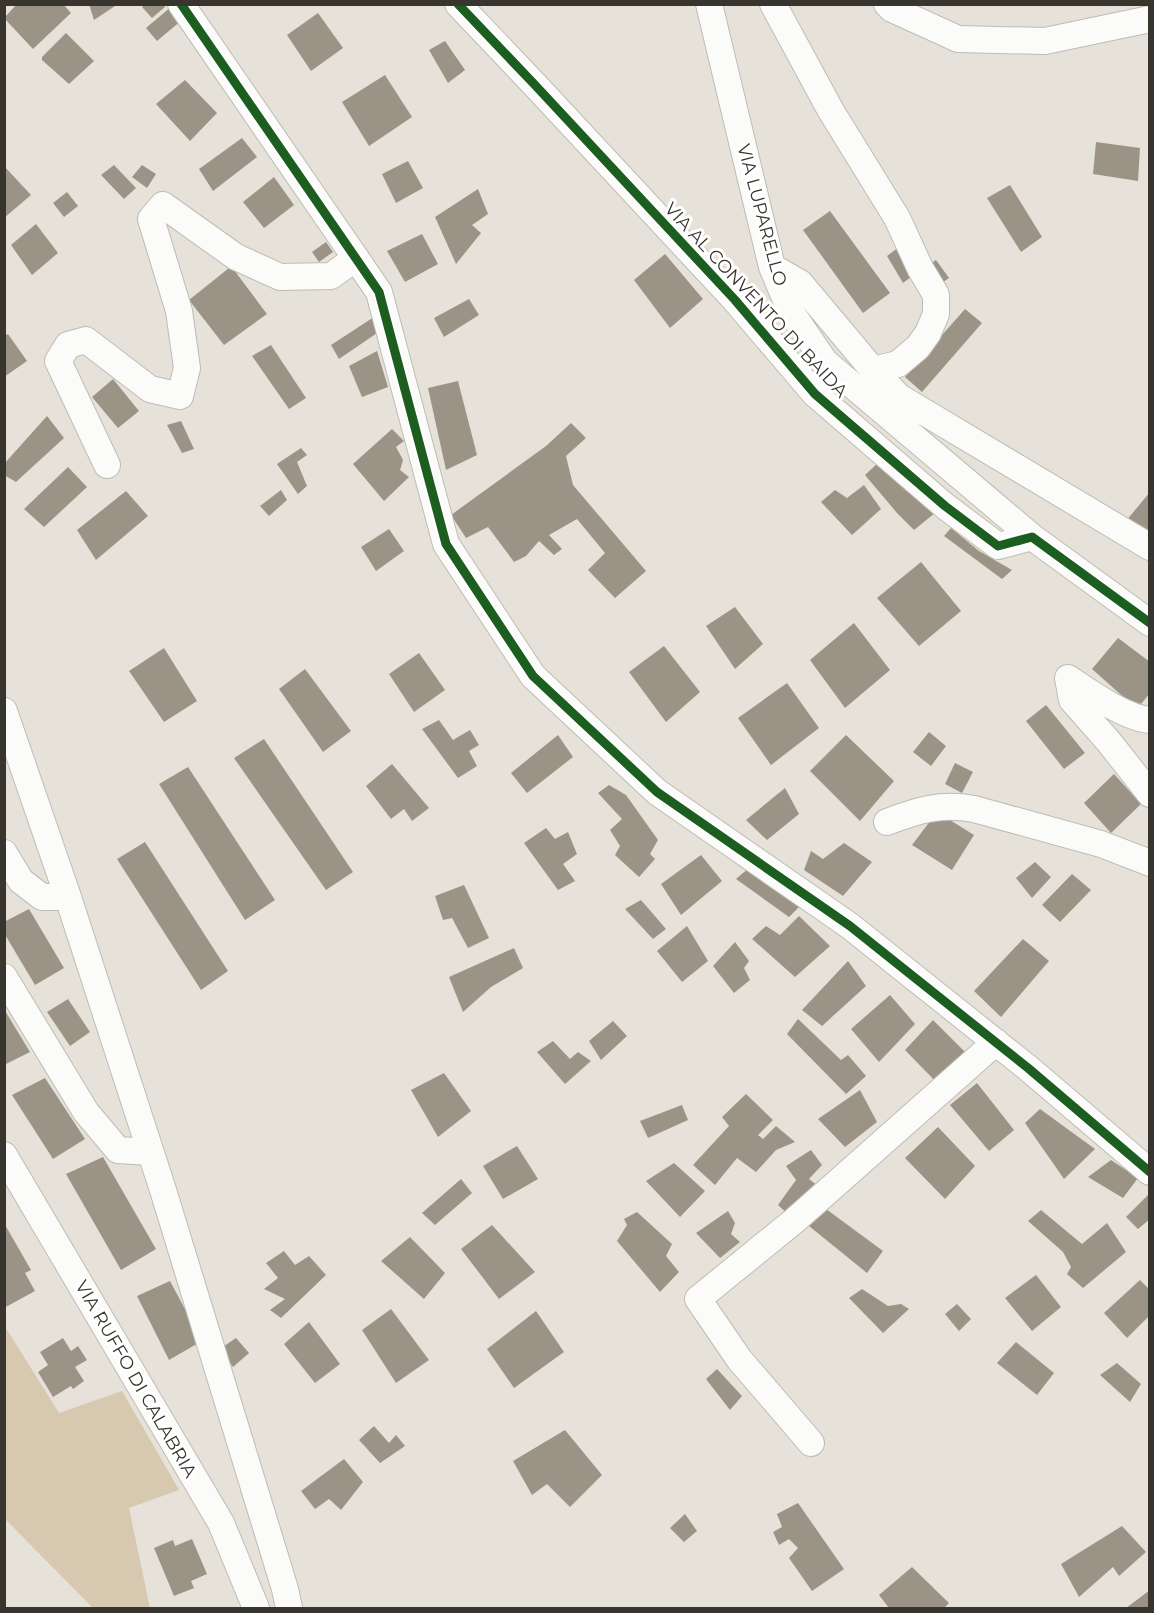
<svg xmlns="http://www.w3.org/2000/svg" width="1154" height="1613" viewBox="0 0 1154 1613" font-family="Montserrat,sans-serif">
  <style>
    .green { fill: #d7c9af }
    .building { fill: #9b9486 }
    .lines { fill: none; stroke-linecap: round; stroke-linejoin: round }
    .minor-casing { stroke: #bfbcb5; stroke-width: 28 }
    .minor { stroke: #fbfbf9; stroke-width: 26 }
    .cycleway-casing { stroke: #fff; stroke-width: 13 }
    .cycleway { stroke: #1b5e20; stroke-width: 9 }
    .labels { text-anchor: middle; stroke-width: 6; stroke-linejoin: round; paint-order: stroke }
    .street-label { font-size: 18px; fill: #38352f; stroke: #fff }
  </style>
  <rect width="100%" height="100%" fill="#e6e2d9"/>
  <path class="green" d="M4,1325L59,1413L122,1391L179,1490L129,1508L150,1608H93L5,1519Z"/>
  <path class="building" d="M17,4H63L71,13L33,49L4,18Z
    M89,4H118L94,20Z
    M145,4H163L165,7L152,18L142,7Z
    M172,6L182,20L157,41L146,28Z
    M318,13L343,48L311,71L287,35Z
    M66,33L94,61L69,84L42,60V57Z
    M445,41L465,70L448,83L429,50Z
    M385,75L412,117L369,146L342,102Z
    M185,80L217,113L190,141L156,104Z
    M242,138L257,157L213,191L199,169Z
    M1096,142L1140,148L1138,181L1093,174Z
    M408,161L423,188L396,203L382,174Z
    M114,165L136,188L124,199L101,175Z
    M142,165L156,174L147,188L132,177Z
    M4,166L31,195L4,218Z
    M274,177L294,205L264,228L243,202Z
    M1010,185L1042,237L1021,252L987,198Z
    M478,189L488,214L472,225L481,233L456,264L435,217Z
    M67,192L78,206L64,217L53,203Z
    M830,211L890,293L863,313L803,230Z
    M36,224L58,253L32,275L11,245Z
    M422,234L438,264L405,282L387,251Z
    M326,242L333,252L319,262L312,252Z
    M899,247L915,274L903,283L887,256Z
    M665,254L703,299L670,328L634,280Z
    M936,260L949,278L939,285L926,267Z
    M229,268L234,270L267,314L224,345L189,300Z
    M469,299L479,315L444,337L434,318Z
    M965,309L982,323L922,392L905,377Z
    M377,315L383,329L339,359L331,345Z
    M8,334L27,361L4,377V336Z
    M271,345L306,398L289,409L252,356Z
    M377,351L388,387L362,397L349,366Z
    M113,379L139,411L118,428L92,397Z
    M458,381L477,455L446,470L428,388Z
    M47,416L64,438L16,482L4,475V464Z
    M181,421L194,449L182,453L167,425Z
    M571,423L586,438L566,456L573,485L646,571L615,598L588,570L605,553L577,519L549,535L562,549L554,555L539,541L526,556L514,562L488,527L466,538L451,515L546,446Z
    M392,429L404,441L396,447L403,460L400,470L409,477L384,501L353,464Z
    M301,448L307,455L297,462L307,486L298,494L277,464Z
    M879,462L935,513L914,530L897,513L865,475Z
    M68,467L87,487L44,527L24,509Z
    M864,485L881,509L852,535L821,502L835,490L847,498Z
    M281,490L287,500L269,516L260,506Z
    M126,491L148,516L96,560L77,530Z
    M1150,492V540L1126,521Z
    M951,528L979,551L1012,570L1002,579L944,536Z
    M389,529L404,551L376,571L361,547Z
    M921,562L961,611L919,646L877,598Z
    M735,607L763,644L735,669L706,626Z
    M854,623L890,670L845,708L810,660Z
    M1118,638L1150,662V693L1137,709L1092,669Z
    M664,646L700,692L666,722L629,672Z
    M164,648L197,701L164,722L129,671Z
    M419,653L445,690L414,712L389,674Z
    M305,669L351,731L323,752L279,689Z
    M787,683L819,728L771,765L738,718Z
    M1046,705L1085,753L1064,769L1026,721Z
    M439,720L453,740L470,730L479,745L469,751L477,766L458,778L422,729Z
    M929,732L946,746L931,766L913,752Z
    M558,735L573,757L527,793L511,773Z
    M846,735L894,781L860,821L810,771Z
    M264,739L353,872L326,890L234,758Z
    M955,763L973,772L962,793L945,784Z
    M392,764L429,808L412,821L404,809L391,819L366,786Z
    M188,767L275,900L245,920L159,784Z
    M1114,774L1141,804L1111,833L1084,803Z
    M609,785L626,795L658,840L650,854L655,859L639,877L615,855L620,846L610,830L622,819L598,793Z
    M785,788L799,814L767,840L746,820Z
    M937,812L974,835L952,870L912,845Z
    M546,828L555,839L568,832L577,854L563,864L575,881L558,890L524,843Z
    M145,842L228,971L201,990L117,859Z
    M844,843L872,862L843,896L804,870L811,851L823,859Z
    M701,855L722,881L681,915L661,884Z
    M1035,862L1051,877L1032,898L1016,878Z
    M750,867L799,907L789,917L736,879Z
    M1072,874L1091,890L1060,922L1042,905Z
    M464,885L489,938L468,948L452,918L443,920L435,896Z
    M641,900L666,929L653,939L625,909Z
    M29,909L64,968L35,985L4,933V922Z
    M799,916L830,946L795,977L752,939L766,926L780,935Z
    M687,926L708,961L682,982L657,951Z
    M1023,939L1049,961L1001,1017L974,991Z
    M735,942L749,961L744,968L750,980L734,993L713,966Z
    M514,948L523,968L491,987L463,1012L449,977Z
    M848,961L866,986L822,1026L802,1010Z
    M890,995L915,1024L879,1062L851,1029Z
    M68,999L90,1032L70,1046L47,1012Z
    M4,1009L30,1052L4,1065Z
    M798,1019L841,1060L848,1055L866,1076L846,1094L787,1034Z
    M933,1020L966,1053L939,1085L905,1050Z
    M613,1021L627,1036L601,1060L589,1041Z
    M553,1041L570,1059L578,1052L591,1061L565,1084L537,1052Z
    M444,1073L471,1111L438,1137L411,1090Z
    M45,1078L85,1139L53,1159L12,1095Z
    M977,1083L1014,1130L989,1151L950,1105Z
    M860,1090L877,1122L845,1147L818,1119Z
    M746,1094L773,1120L758,1135L763,1139L776,1126L795,1142L776,1150L756,1172L737,1158L715,1185L693,1165L729,1126L722,1117Z
    M682,1105L688,1120L648,1138L640,1121Z
    M1040,1109L1095,1149L1064,1179L1025,1123Z
    M938,1127L975,1166L945,1199L905,1158Z
    M517,1146L538,1179L503,1199L483,1166Z
    M811,1150L822,1165L809,1179L818,1186L791,1217L778,1205L796,1180L786,1166Z
    M103,1157L156,1249L121,1270L66,1174Z
    M1111,1160L1138,1178L1123,1198L1088,1177Z
    M674,1163L705,1191L680,1217L646,1181Z
    M461,1179L472,1193L435,1225L422,1213Z
    M1148,1195L1150,1219L1138,1229L1126,1217Z
    M822,1206L883,1251L867,1273L809,1226Z
    M1041,1210L1082,1244L1107,1223L1126,1252L1083,1288L1067,1274L1071,1267L1063,1252L1028,1221Z
    M728,1211L735,1223L731,1234L740,1242L720,1258L696,1233Z
    M637,1212L672,1244L666,1256L679,1272L660,1292L617,1241L627,1225L624,1219Z
    M4,1223L31,1270L25,1273L35,1291L4,1308Z
    M492,1225L535,1272L499,1299L461,1249Z
    M410,1237L445,1273L424,1299L381,1261Z
    M284,1251L295,1265L309,1256L326,1275L281,1318L270,1310L285,1299L264,1289L278,1278L266,1263Z
    M1036,1275L1061,1307L1032,1331L1005,1298Z
    M1140,1280L1150,1290V1315L1127,1338L1104,1313Z
    M170,1281L202,1341L169,1360L137,1296Z
    M862,1289L888,1306L901,1304L909,1309L883,1333L849,1298Z
    M957,1304L971,1319L959,1331L945,1314Z
    M391,1309L429,1360L396,1383L362,1330Z
    M536,1311L564,1352L514,1388L487,1349Z
    M309,1322L340,1364L315,1383L284,1344Z
    M63,1338L71,1351L78,1346L87,1360L75,1367L84,1381L73,1389L71,1386L53,1397L38,1372L48,1365L40,1352Z
    M236,1338L249,1353L233,1367L220,1349Z
    M1016,1342L1054,1373L1037,1395L997,1363Z
    M1117,1363L1141,1384L1130,1402L1100,1375Z
    M717,1369L742,1396L730,1410L706,1379Z
    M374,1426L389,1443L396,1435L405,1446L380,1463L359,1440Z
    M565,1430L602,1475L570,1507L547,1484L532,1495L513,1461Z
    M344,1459L363,1482L341,1510L329,1499L315,1509L301,1491Z
    M798,1503L844,1569L812,1591L789,1558L798,1548L789,1539L779,1545L773,1532L782,1527L777,1514Z
    M685,1514L697,1531L684,1542L670,1528Z
    M1122,1526L1146,1552L1119,1576L1113,1567L1079,1597L1061,1564Z
    M192,1539L207,1574L191,1581L194,1588L174,1596L154,1548L173,1540L175,1546Z
    M912,1567L949,1603L944,1608H889L879,1595Z
    M1150,1590V1608H1126Z"/>
  <g class="lines">
    <g class="minor-casing">
      <path id="minor" d="M181,4L379,292L446,544L533,676L657,792L850,926L1028,1068L1150,1172
        M458,4L535,85L735,300L815,394L945,506L998,546L1032,537L1150,623
        M709,4L772,267L791,312L825,362L1032,537
        M773,4L831,111L897,218L920,268L936,295V314L928,333L918,347L898,364L873,370
        M887,4L892,9L958,39L1045,41L1150,19
        M772,267L800,283L873,370L899,397L1150,547
        M107,465L58,361L68,345L86,340L150,389L180,396L187,368L179,311L151,219L163,205L236,257L280,277L331,276L356,258
        M4,711L68,897L163,1190L285,1589L289,1608
        M1150,720C1125,718 1089,692 1068,678L1072,700L1109,742L1150,794
        M887,822C918,810 941,803 974,809L1101,844L1150,863
        M4,853L21,881L42,897H68
        M4,977L86,1112L118,1150L150,1152
        M4,1155L221,1523L256,1608
        M811,1443L739,1359L698,1299L794,1221L996,1042"/>
    </g>
    <use href="#minor" class="minor"/>
    <g class="cycleway-casing">
      <path id="cycleway" d="M181,4L379,292L446,544L533,676L657,792L850,926L1028,1068L1150,1172
        M458,4L535,85L735,300L815,394L945,506L998,546L1032,537L1150,623"/>
    </g>
    <use href="#cycleway" class="cycleway"/>
  </g>
  <g class="labels">
    <g class="street-label">
      <text transform="translate(762 215) rotate(75)" y="6">VIA LUPARELLO</text>
      <text transform="translate(756 300) rotate(47)" y="6">VIA AL CONVENTO DI BAIDA</text>
      <text transform="translate(136 1379) rotate(60)" y="6">VIA RUFFO DI CALABRIA</text>
    </g>
  </g>
  <rect width="1154" height="1613" fill="none" stroke="#38352f" stroke-width="12"/>
</svg>
